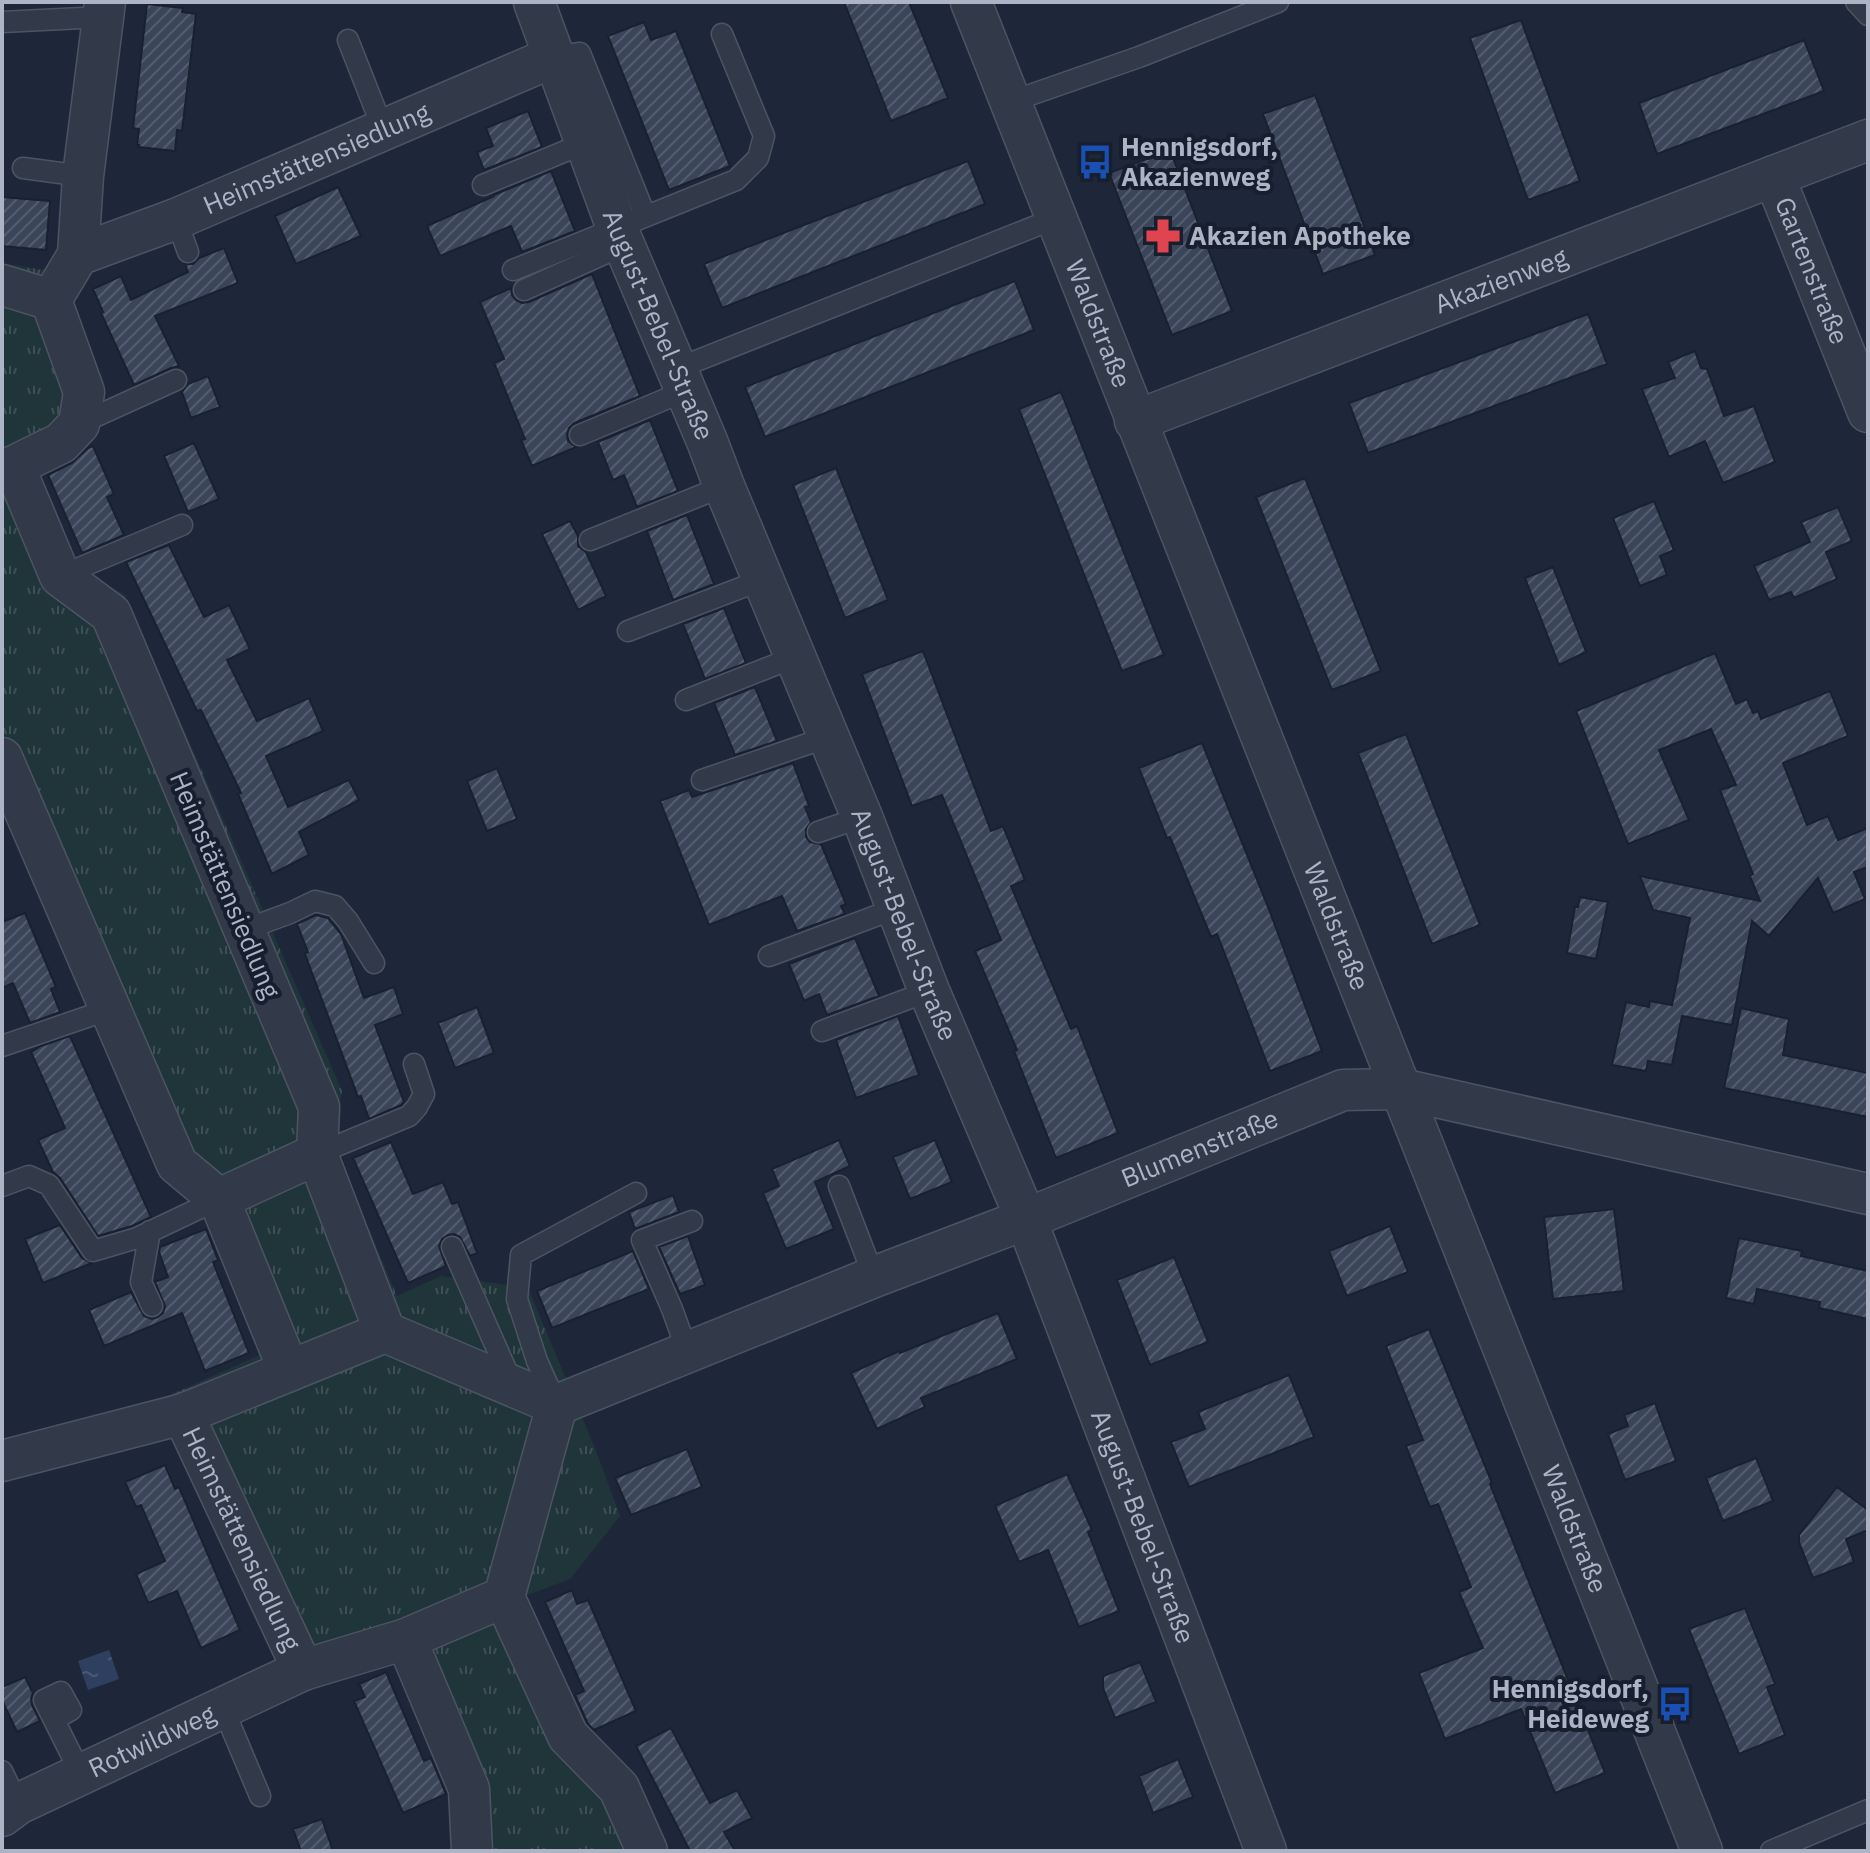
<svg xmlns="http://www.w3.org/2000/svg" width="1870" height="1853" viewBox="0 0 1870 1853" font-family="'IBM Plex Sans',sans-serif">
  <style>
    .park { fill: url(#park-tufts) }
    .water { fill: url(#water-ripples) }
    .building { fill: url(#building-hatch); stroke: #192130; stroke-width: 2 }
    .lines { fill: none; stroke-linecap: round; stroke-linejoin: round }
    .service-casing { stroke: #4c5464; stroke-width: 23 }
    .minor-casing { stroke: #4c5464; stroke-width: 43 }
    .service { stroke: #323a49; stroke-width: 20 }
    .minor { stroke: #323a49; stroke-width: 40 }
    .labels { text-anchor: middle; stroke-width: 8; stroke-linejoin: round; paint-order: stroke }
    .poi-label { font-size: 26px; font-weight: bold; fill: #acb4c6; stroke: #171f2e; text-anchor: start }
    .street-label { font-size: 26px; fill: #acb4c6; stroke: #171f2e }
  </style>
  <defs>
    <pattern id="park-tufts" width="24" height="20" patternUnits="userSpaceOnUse" patternTransform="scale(2)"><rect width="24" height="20" fill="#20353a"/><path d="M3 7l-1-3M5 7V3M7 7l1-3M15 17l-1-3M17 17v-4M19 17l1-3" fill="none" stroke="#3e5055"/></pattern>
    <pattern id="water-ripples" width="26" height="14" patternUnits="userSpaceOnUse" patternTransform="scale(2)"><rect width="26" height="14" fill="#2e3f60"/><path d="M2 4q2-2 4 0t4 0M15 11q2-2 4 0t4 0" fill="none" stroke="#4a5875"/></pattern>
    <pattern id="building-hatch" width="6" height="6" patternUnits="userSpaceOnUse" patternTransform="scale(2)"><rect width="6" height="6" fill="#3a4559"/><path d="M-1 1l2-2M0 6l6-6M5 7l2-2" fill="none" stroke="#545d6f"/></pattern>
  </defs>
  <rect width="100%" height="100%" fill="#1e2739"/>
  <path class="park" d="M2,263L54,272L100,392L29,465L68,563L125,595L342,1091L332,1143L397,1296L441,1276L528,1288L596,1451L620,1516L570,1579L525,1596L588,1742L661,1851H455V1798L395,1652L292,1694L159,1400L262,1354L203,1199L2,802Z"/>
  <path class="water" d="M109,1650L119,1679L88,1690L78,1661Z"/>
  <path class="building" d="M844,2H909L948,98L891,121Z
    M147,4L183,8L182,12L196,14L182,131L177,130L175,151L139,147V145H137L139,129L133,128Z
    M1521,20L1580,181L1528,200L1470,38Z
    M644,22L651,40L676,31L730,166L669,190L608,36Z
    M1804,40L1824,91L1657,154L1639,103Z
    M1315,95L1375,255L1323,274L1263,114Z
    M528,111L542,147L484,170L477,152L493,146L486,128Z
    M1170,150L1232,311L1172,335L1109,173Z
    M968,161L985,204L722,308L704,264Z
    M551,171L575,231L522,252L511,226L440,256L427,226L494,196V195Z
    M338,187L361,236L296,264L275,216Z
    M2,197L50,201L46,250L2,246Z
    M224,248L238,283L155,316L179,366L171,368L134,385L101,313L103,312L93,289L121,276L131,300L188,272L185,264H193L199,258Z
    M592,274L640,396L574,423L569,428L567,434L568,441L576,447L532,466L521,440L525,439L494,363L504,359L480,302L511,288L512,295L516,300L522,303L529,302Z
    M1015,281L1034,330L765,437L745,387Z
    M1588,314L1607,364L1368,453L1349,403Z
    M1695,351L1701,368L1707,369L1724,416L1754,406L1775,462L1723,483L1705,441L1669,457L1642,389L1675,378L1668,362Z
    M208,376L220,407L191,418L182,392L188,384Z
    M1061,392L1164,655L1122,671L1019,409Z
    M650,420L678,491L637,507L624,475L613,480L598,442Z
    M194,443L219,499L188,512L164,456Z
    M93,446L114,494L107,497L124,535L82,553L48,475L72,463L88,448Z
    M836,468L888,600L845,618L793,485Z
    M1305,478L1381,671L1332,690L1256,497Z
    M1654,501L1674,550L1660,556L1667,575L1640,586L1613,518Z
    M1838,507L1852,541L1826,552L1837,579L1794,598L1791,592L1769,600L1754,566L1810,542L1801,522Z
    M687,515L714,584L673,600L647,531Z
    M570,521L578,536V546L586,552L606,596L578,610L542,534Z
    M169,545L204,617L229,605L250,649L227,660L257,721L309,698L323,731L266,756L288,807L349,780L359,800L299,832L309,855L272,874L238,794L241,793L201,710L197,711L126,562Z
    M1553,567L1586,652L1559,665L1525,578Z
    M724,608L746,663L705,679L683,624Z
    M923,651L991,831L1003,826L1025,880L1011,886L1071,1029L1077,1026L1118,1133L1056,1158L1014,1051L1017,1050L975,951L1001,940L942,795L912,806L862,674Z
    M1715,653L1736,704L1747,699L1753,713L1758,711L1761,719L1830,691L1848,736L1783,763L1807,825L1828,816L1838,840L1868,828V867L1854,872L1865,899L1833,913L1818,878L1769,936L1752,921L1732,1025L1682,1016L1672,1065L1648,1061L1646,1071L1612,1065L1626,1002L1649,1007L1650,1001L1672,1005L1690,918L1653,910L1640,876L1760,901L1750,876L1753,874L1720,790L1736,785L1711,729L1659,750L1689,820L1628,844L1576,711Z
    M755,687L777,741L735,755L714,703Z
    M1406,734L1480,925L1432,944L1358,753Z
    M1202,743L1270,912L1322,1051L1270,1071L1217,934L1211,937L1170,837L1167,838L1139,768Z
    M793,763L809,806L805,807L811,822L806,829V837L810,842L821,844L846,904L841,906L845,914L797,931L782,896L709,925L660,801L689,790L692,797Z
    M497,768L517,819L487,831L467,781Z
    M1580,897L1608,902L1596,959L1567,953L1575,907H1578Z
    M25,913L56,987L51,989L60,1012L30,1023L13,983L2,988V922Z
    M316,915L328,918L341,934L364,998L394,987L403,1014L375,1025L404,1102L401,1105L369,1119L361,1096L358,1097L305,954L308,952L297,924Z
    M855,938L879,996L827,1015L819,994L804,1001L789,964Z
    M477,1007L494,1053L455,1068L438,1023Z
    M1741,1008L1789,1019L1783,1055L1868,1073V1117L1724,1088Z
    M898,1016L919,1075L856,1098L836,1040Z
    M70,1036L151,1217L132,1226L98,1236L60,1178L53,1172L38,1140L65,1128L31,1052L41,1046Z
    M839,1140L850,1166L815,1182L834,1229L786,1249L763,1193L779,1186L772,1169Z
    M935,1140L952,1182L910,1199L893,1157Z
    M391,1142L413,1194L443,1182L452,1204L458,1202L477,1253L470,1256L460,1237L454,1234L448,1235L442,1239L439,1246L446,1266L408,1283L353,1158Z
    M673,1195L679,1212L635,1229L629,1212Z
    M1614,1209L1624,1291L1553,1299L1544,1217Z
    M60,1225L82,1258L92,1263L43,1283L25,1239Z
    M1390,1226L1408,1272L1347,1296L1329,1251Z
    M206,1229L218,1260L213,1262L249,1353L205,1371L182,1313L104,1346L89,1310L131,1292L144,1316L152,1319L158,1317L163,1313L165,1306L155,1282L168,1277L159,1252L160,1247Z
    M688,1236L705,1285L680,1294L659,1247Z
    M1739,1238L1802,1251L1801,1256L1868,1271V1319L1819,1308L1820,1302L1757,1289L1754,1304L1726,1298Z
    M633,1251L649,1289L552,1328L537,1291Z
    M1174,1257L1208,1342L1150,1365L1117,1280Z
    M998,1313L1017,1359L921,1398L925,1407L877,1429L851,1373L899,1351L900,1353Z
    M1429,1329L1492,1483L1490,1484L1605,1773L1555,1793L1521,1709L1445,1739L1419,1673L1483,1648L1459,1592L1471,1587L1438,1504L1430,1507L1406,1446L1423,1440L1386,1346Z
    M1289,1375L1314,1437L1189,1487L1171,1442L1205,1429L1198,1412Z
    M1655,1403L1676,1461L1625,1480L1608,1434L1628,1426L1624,1415Z
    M687,1449L702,1487L631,1515L615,1478Z
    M1756,1458L1773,1501L1723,1521L1706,1478Z
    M165,1465L175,1489L179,1487L240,1630L201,1648L177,1591L148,1603L136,1574L165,1561L141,1505L136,1507L125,1482Z
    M1067,1474L1092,1530L1088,1532L1119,1611L1079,1627L1048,1550L1019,1562L995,1506Z
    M1837,1487L1868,1510V1530L1846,1539L1854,1562L1813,1578L1799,1542V1535Z
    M572,1590L577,1604L588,1600L636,1711L594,1730L588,1724L575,1695L584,1691L545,1602Z
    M1745,1608L1775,1684L1767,1687L1785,1735L1739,1754L1689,1629Z
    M1140,1662L1156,1702L1115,1718L1103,1688V1676Z
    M386,1672L424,1761L431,1758L446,1794L403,1813L354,1701L365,1697L359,1684Z
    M25,1677L33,1693L31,1698L32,1705L40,1721L17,1732L2,1700V1687Z
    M671,1728L710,1803L737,1790L752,1818L724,1832L735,1851H690L636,1746Z
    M1178,1759L1193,1797L1153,1813L1139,1776Z
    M322,1819L333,1851H301L293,1829Z"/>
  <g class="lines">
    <g class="service-casing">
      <path id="service" d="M1856,2L1868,15
        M2,22L102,17
        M348,40L383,129
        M553,57L580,53L645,215
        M1010,102L1139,57L1278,2
        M23,168L83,176
        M483,185L585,143
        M176,219L188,252
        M513,270L736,180L758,158L764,136L722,34
        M524,290L624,245
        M676,369L1056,218
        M79,424L176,380
        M580,435L685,391
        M590,540L724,486
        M60,576L182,525
        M628,631L764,579
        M686,700L795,657
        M702,780L828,737
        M818,832L862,817
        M244,930L290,913L315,901L335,906L348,921L374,963
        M769,956L897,908
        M822,1031L929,991
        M2,1046L110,1009
        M317,1154L409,1116L417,1107L424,1094L414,1064
        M2,1186L29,1176L49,1185L93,1251L137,1238L219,1199
        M839,1186L874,1277
        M150,1231L141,1282L152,1306
        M452,1247L512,1383
        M688,1353L672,1309L642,1240L692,1221
        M555,1401L537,1361L517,1299L521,1255L636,1193
        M223,1708L260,1796
        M54,1720L71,1710L61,1692L44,1700L81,1774
        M2,1771L18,1804
        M1771,1851L1868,1810"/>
    </g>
    <g class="minor-casing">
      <g id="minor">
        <path id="s1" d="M534,2L617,228L707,441L724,486L862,817L929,991L1026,1219L1266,1851"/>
        <path id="s2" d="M971,2L1702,1851"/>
        <path id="s3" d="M1774,176L1868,412"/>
        <path d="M78,255L83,176L105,2"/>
        <path d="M2,285L51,300"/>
        <path id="s4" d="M1135,421L1868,140"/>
        <path d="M2,758L177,1164L219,1199L289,1371"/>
        <path d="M219,1199L317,1154"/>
        <path id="s5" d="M385,1332L317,1154L319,1107L111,614L60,576L14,466L61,443L79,424L84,392L51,300L78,255L176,219L553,57"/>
        <path id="s6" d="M557,1405L874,1277L1026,1219L1343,1090L1401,1089L1868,1194"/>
        <path id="s7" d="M183,1414L303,1670"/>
        <path d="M2,1461L183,1414L385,1332L557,1405"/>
        <path d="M504,1597L568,1736L619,1788L647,1851"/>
        <path d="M406,1639L469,1789L472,1851"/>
        <path id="s8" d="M2,1816L18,1804L303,1670L406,1639L504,1597L557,1405"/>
      </g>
    </g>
    <use href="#service" class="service"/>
    <use href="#minor" class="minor"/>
  </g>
  <defs>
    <g id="bus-bare" transform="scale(2.76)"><path d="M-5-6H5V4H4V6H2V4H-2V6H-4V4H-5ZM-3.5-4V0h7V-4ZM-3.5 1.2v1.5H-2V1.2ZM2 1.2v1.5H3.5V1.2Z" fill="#1a4fb4" stroke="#171f2e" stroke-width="2.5" paint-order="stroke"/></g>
    <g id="pharmacy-bare" transform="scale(2.76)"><path d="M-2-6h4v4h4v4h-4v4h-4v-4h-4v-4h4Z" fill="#e0444e" stroke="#171f2e" stroke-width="2.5" paint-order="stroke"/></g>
  </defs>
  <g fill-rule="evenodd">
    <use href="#bus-bare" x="1095" y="162"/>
    <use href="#pharmacy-bare" x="1163" y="236"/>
    <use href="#bus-bare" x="1675" y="1704"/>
  </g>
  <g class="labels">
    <g class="poi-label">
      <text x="1121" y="156">Hennigsdorf,<tspan x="1121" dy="30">Akazienweg</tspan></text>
      <text x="1189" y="245">Akazien Apotheke</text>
      <text x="1649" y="1698" text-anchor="end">Hennigsdorf,<tspan x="1649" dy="30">Heideweg</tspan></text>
    </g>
    <g class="street-label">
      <text dy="9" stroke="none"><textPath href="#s5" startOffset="1474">Heimstättensiedlung</textPath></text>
      <text dy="9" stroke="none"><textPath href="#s3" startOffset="102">Gartenstraße</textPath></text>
      <text dy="9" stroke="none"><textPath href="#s4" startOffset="392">Akazienweg</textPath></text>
      <text dy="9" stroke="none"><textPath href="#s2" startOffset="346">Waldstraße</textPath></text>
      <text dy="9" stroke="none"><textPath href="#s1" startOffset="346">August-Bebel-Straße</textPath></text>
      <text transform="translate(225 885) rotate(67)" y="9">Heimstättensiedlung</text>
      <text dy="9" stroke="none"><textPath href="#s1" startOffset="994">August-Bebel-Straße</textPath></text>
      <text dy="9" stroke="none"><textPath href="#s2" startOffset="994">Waldstraße</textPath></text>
      <text dy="9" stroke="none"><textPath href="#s6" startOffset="692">Blumenstraße</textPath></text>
      <text dy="9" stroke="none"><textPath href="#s1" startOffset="1642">August-Bebel-Straße</textPath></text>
      <text dy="9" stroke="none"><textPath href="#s2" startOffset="1642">Waldstraße</textPath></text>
      <text dy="9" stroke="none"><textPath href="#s7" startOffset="138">Heimstättensiedlung</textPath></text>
      <text dy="9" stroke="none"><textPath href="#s8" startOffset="168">Rotwildweg</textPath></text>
    </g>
  </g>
  <rect width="1870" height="1853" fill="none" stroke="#acb4c6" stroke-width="8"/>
</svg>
